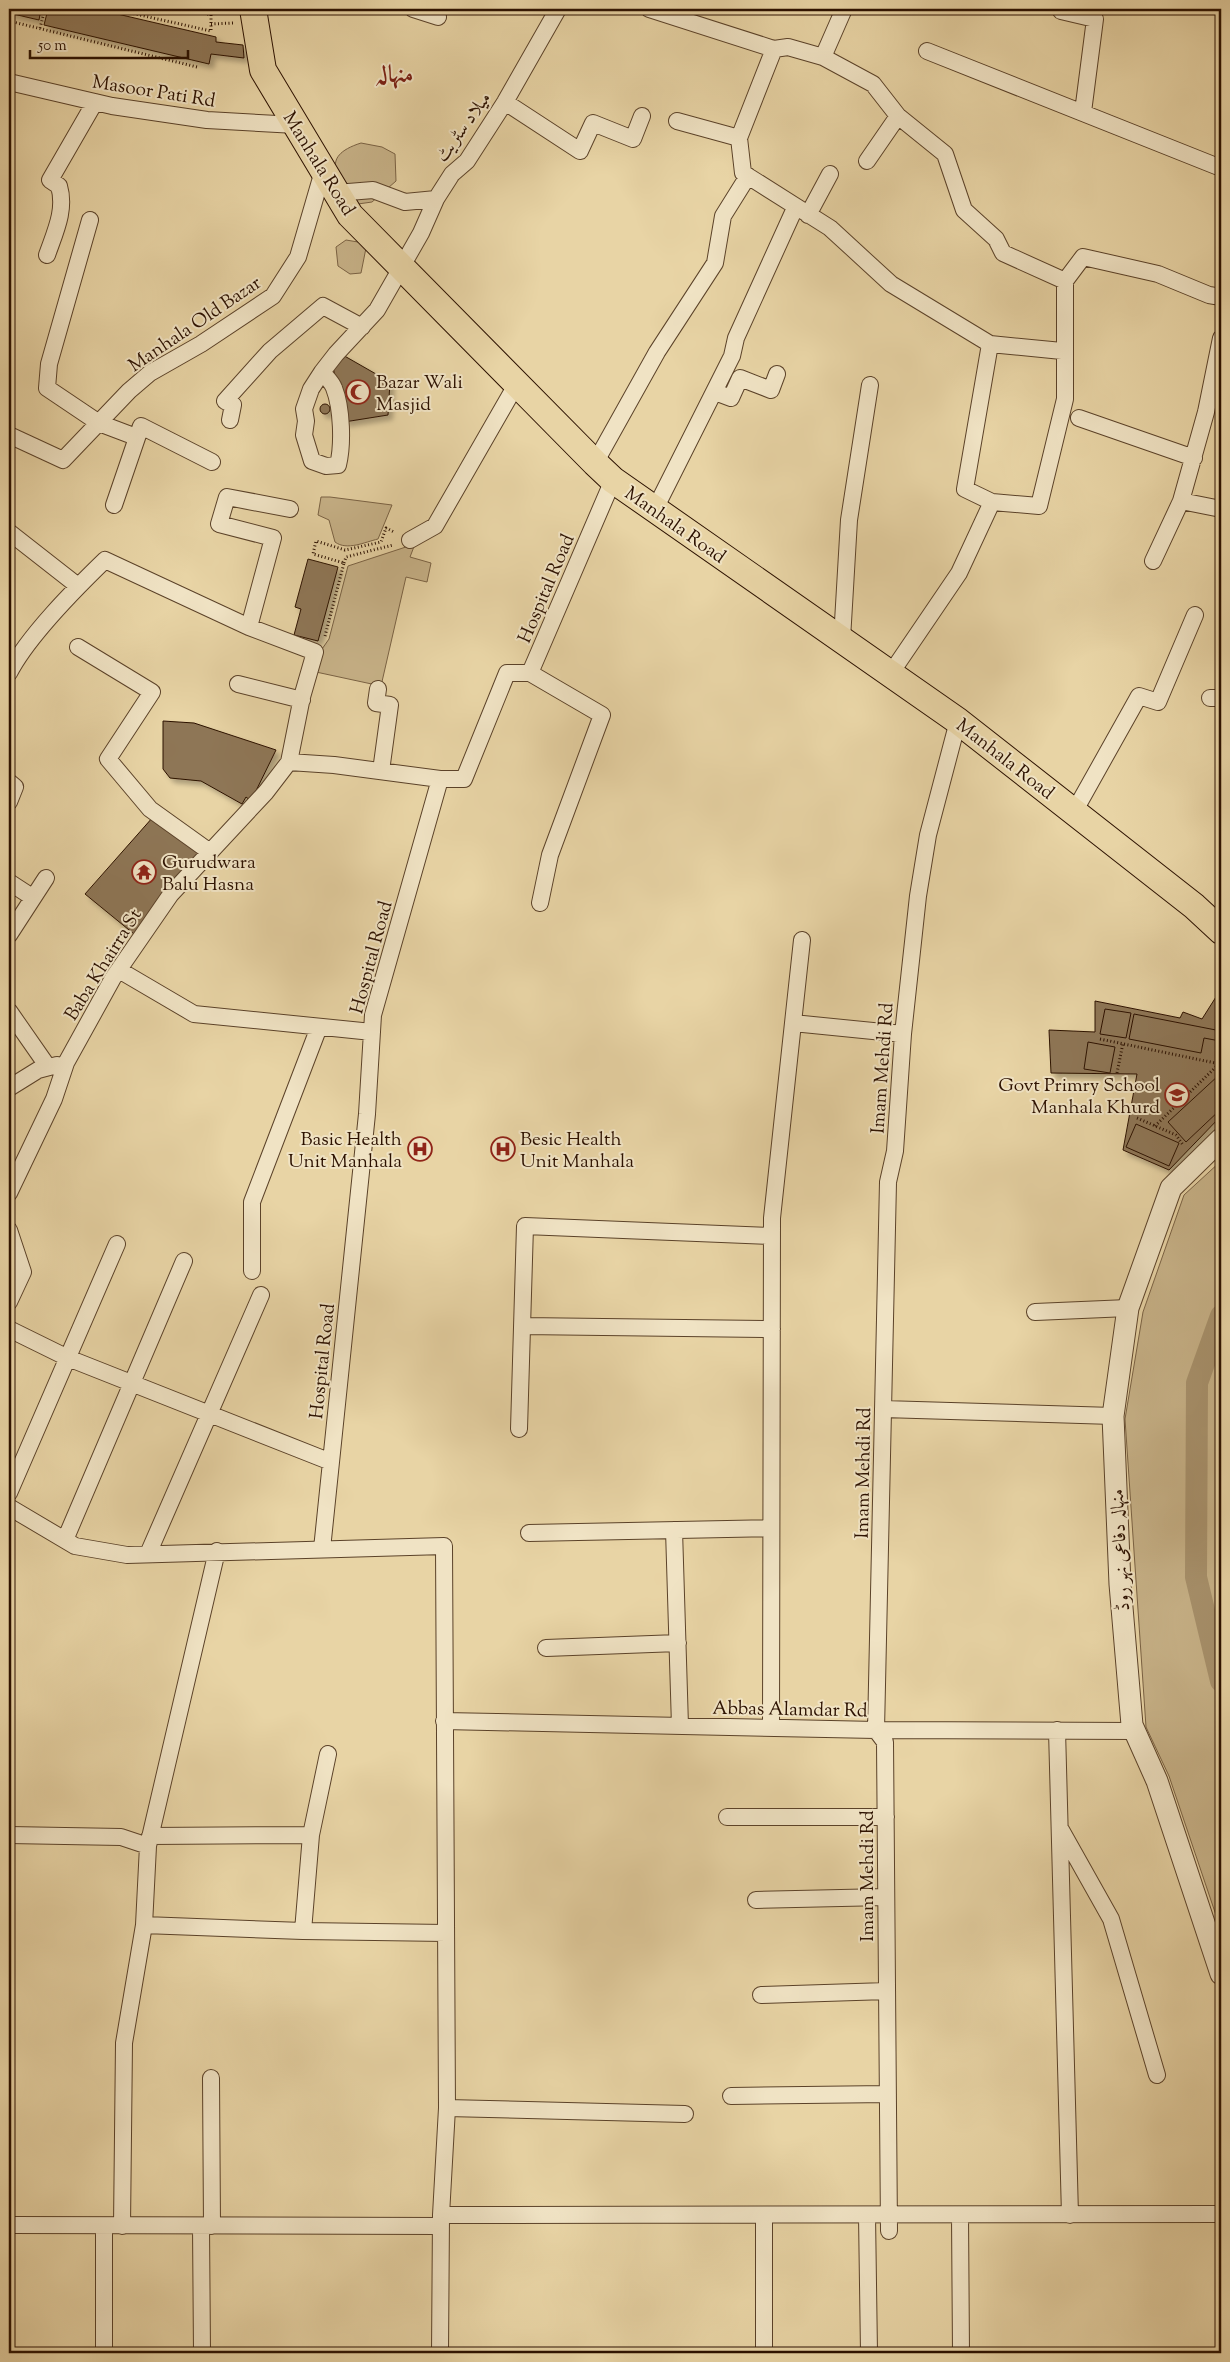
<svg xmlns="http://www.w3.org/2000/svg" width="1230" height="2362" viewBox="0 0 1230 2362" font-family="'Sorts Mill Goudy',Amiri,serif">
  <style>
    .green { fill: #c8b389; stroke: #7a6244 }
    .lines { fill: none; stroke-linecap: round; stroke-linejoin: round }
    .canal { stroke: #a8926d; stroke-width: 22 }
    .building { fill: #8e7656; stroke: #2c1100; filter: url(#shadow) }
    .minor-casing { stroke: #5b4229; stroke-width: 18 }
    .tertiary-casing { stroke: #5b4229; stroke-width: 23 }
    .primary-casing { stroke: #2c1100; stroke-width: 28 }
    .path { stroke: #2c1100; stroke-width: 3; stroke-dasharray: 1 2.5; stroke-linecap: butt }
    .minor { stroke: #f0e3c4; stroke-width: 16 }
    .tertiary { stroke: #f0e3c4; stroke-width: 21 }
    .primary { stroke: #e8d4a5; stroke-width: 26 }
    .labels { text-anchor: middle; stroke-width: 4; stroke-linejoin: round; paint-order: stroke }
    .street-label { font-size: 19px; fill: #2c1100; stroke: #f0e3c4 }
    .poi-label { font-size: 19px; fill: #2c1100; stroke: #f0e3c4; text-anchor: start }
    .district-label { font-size: 24px; font-weight: bold; fill: #7a1f14; stroke: #f0e3c4 }
  </style>
  <defs>
    <filter id="shadow"><feDropShadow dx="4.5" dy="4.5" stdDeviation="2.5" flood-color="#0004"/></filter>
  </defs>
  <rect width="100%" height="100%" fill="#e8d4a5"/>
  <filter id="stains"><feTurbulence type="fractalNoise" baseFrequency=".004" numOctaves="4"/><feColorMatrix values="0 0 0 0 .2 0 0 0 0 .09 0 0 0 0 .02 0 0 0 .5 -.17"/></filter>
  <radialGradient id="worn" r=".72"><stop offset=".6" stop-color="#630" stop-opacity="0"/><stop offset="1" stop-color="#630" stop-opacity=".3"/></radialGradient>
  <path class="green" d="M361,143L382,147L395,154L396,181L372,202L358,204C339,179 317,157 361,143Z
    M346,240L358,242L366,248L361,273L350,274L338,266L336,247Z
    M321,497H330L392,505L378,539C365,542 347,551 335,542L329,520L318,515Z
    M415,544L410,557L431,563L427,582L406,577L381,686L316,672L322,649L329,639L348,566Z
    M1221,1161V1930L1169,1776L1146,1727L1125,1419L1143,1312L1184,1195Z"/>
  <g class="lines">
    <path class="canal" d="M1221,1316L1197,1383L1196,1577L1221,1681"/>
  </g>
  <path class="building" d="M9,9H41L39,20L9,13Z
    M48,9H96L216,37V42L243,45L244,58L211,54L209,64L44,25Z
    M341,354L390,382L388,415L344,422L333,367Z
    M320 409a5 5 0 1 1 10 0a5 5 0 1 1-10 0Z
    M308,559L338,567L318,641L294,635L301,609L295,607Z
    M163,721L194,723L276,750L251,801L246,797L242,804L201,781L170,778L163,769Z
    M153,817L203,850L134,934L85,894Z
    M1221,989V1116L1169,1170L1123,1150L1137,1074L1051,1073L1049,1030L1095,1032V1001L1180,1018L1183,1012L1202,1019Z
    M1105,1009L1131,1013L1126,1038L1100,1034Z
    M1134,1014L1221,1031L1220,1041L1204,1038L1201,1053L1129,1039Z
    M1088,1042L1115,1047L1110,1073L1084,1069Z
    M1219,1075L1221,1077V1109L1186,1142L1168,1122Z
    M1136,1124L1179,1143L1169,1166L1126,1147Z"/>
  <g class="lines">
    <g class="minor-casing">
      <path id="minor" d="M413,9L438,17
        M649,9L774,49L788,47L823,57L873,84L898,116L945,154L964,210L996,239L1003,253L1065,281L1083,257L1158,274L1209,295L1221,297
        M1061,11L1095,19L1083,112
        M774,49L739,138L743,173L830,228L891,284L990,344L1062,351
        M927,51L1221,168
        M823,57L844,9
        M9,82L112,106L207,120L296,125
        M505,102L580,151L593,123L633,139L642,116
        M677,121L739,138
        M867,161L898,116
        M336,193L373,190L405,202L436,199
        M808,215L830,174
        M90,220L49,364L47,388L99,423L136,437
        M47,255C55,232 66,210 59,186L50,180L95,102
        M990,344L965,489L992,502
        M322,372L311,389L304,409L306,421L304,435L312,461L326,466L338,465C343,445 342,408 334,388C332,382 326,377 322,372L336,354L377,310L421,233L436,199L452,174L467,161L505,102L558,9
        M715,392L731,398L740,378L771,390L777,374
        M1079,418L1194,458
        M230,420L233,405L225,401L270,351L323,306L362,327
        M9,435L63,460L129,391L150,373L201,344L273,296L298,257L323,171
        M595,463L657,352L715,263L723,216L748,176
        M1181,501L1221,509
        M114,505L141,426L212,462
        M655,509L732,356L736,338L795,208
        M9,532L78,586
        M410,540L435,526L516,385
        M1153,561L1181,501L1206,412L1221,338
        M249,627L273,538L219,524L227,497L290,509
        M842,639L849,520L870,385
        M78,647L152,692L108,759L150,809L210,852
        M9,673C28,636 74,590 105,560L249,627L315,652L302,697L289,762
        M530,673L602,715L550,855L540,903
        M891,673L959,573L992,502L1039,506L1065,399V281
        M238,684L302,700
        M378,689L376,703L390,705L381,771
        M1210,698H1221
        M9,782L15,787L9,802
        M1074,812L1139,696L1158,702L1195,615
        M9,882L32,897
        M9,935L46,878
        M802,940L793,1023L903,1034
        M119,970L194,1014L372,1032
        M9,1011L48,1067
        M9,1088L38,1070L57,1065
        M9,1193L54,1099L66,1063L113,978L171,894L266,792L289,762L334,765L440,779
        M9,1230L23,1272L9,1302
        M252,1271V1202L319,1027
        M1035,1312L1128,1308
        M523,1326L772,1329
        M9,1329L68,1358L331,1462
        M883,1409L1113,1416
        M519,1429L525,1226L772,1236
        M9,1493L117,1244
        M9,1507L75,1546L127,1555L444,1546L447,2108L441,2215L440,2353
        M674,1530L680,1726
        M529,1533L771,1528
        M65,1540L184,1261
        M322,1549L367,1114L373,1015L440,779H464L507,673H530L613,480
        M217,1551L148,1846L144,1925L303,1931L446,1933
        M148,1554L261,1295
        M546,1648L678,1643
        M444,1721L876,1730L1134,1731
        M771,1728L772,1218L793,1023
        M1057,1730L1070,2215
        M727,1817H886
        M1061,1830L1111,1919L1157,2075
        M9,1835L121,1837L148,1846
        M150,1836L311,1835
        M756,1900L886,1897
        M303,1931L311,1835L328,1754
        M761,1995L887,1991
        M211,2078L212,2226
        M731,2096L888,2094
        M447,2108L685,2114
        M441,2215L1221,2214
        M764,2215V2353
        M867,2215L869,2353
        M960,2215L961,2353
        M9,2225L441,2226
        M104,2226V2353
        M122,2226L124,2043L144,1925
        M201,2226L202,2353
        M889,2231L885,1742L876,1730L888,1182L895,1151L903,1034L918,896L928,835L958,721"/>
    </g>
    <g class="tertiary-casing">
      <path id="tertiary" d="M1221,1139L1171,1188L1128,1308L1113,1416L1120,1584L1132,1725L1157,1781L1221,1974"/>
    </g>
    <g class="primary-casing">
      <path id="primary" d="M253,9L263,70L350,215L595,463L613,480L958,721L1194,906L1221,931"/>
    </g>
    <path class="path" d="M113,9L211,31V15L186,9
      M9,21L197,67
      M211,24L233,23
      M40,28L45,9
      M344,563L346,557L393,545
      M325,636L344,563L313,554L316,541L345,550L381,542L386,528L394,532
      M1100,1039L1220,1064
      M1117,1073L1123,1043
      M1137,1118L1176,1135L1183,1145
      M1155,1126L1221,1062"/>
    <use href="#minor" class="minor"/>
    <use href="#tertiary" class="tertiary"/>
    <use href="#primary" class="primary"/>
  </g>
  <defs>
    <g id="mosque-ring" transform="scale(1.25)"><circle r="9.5" fill="#f0e3c4" stroke="#8f2418" stroke-width="1.5"/><path d="M3.5-4.9A6 6 0 1 0 3.5 4.9A5 5 0 1 1 3.5-4.9Z" fill="#8f2418"/></g>
    <g id="temple-ring" transform="scale(1.25)"><circle r="9.5" fill="#f0e3c4" stroke="#8f2418" stroke-width="1.5"/><path d="M0-6L5-2H3V0L6.5 2.5H4V6H1.5V3h-3V6H-4V2.5H-6.5L-3 0V-2H-5Z" fill="#8f2418"/></g>
    <g id="school-ring" transform="scale(1.25)"><circle r="9.5" fill="#f0e3c4" stroke="#8f2418" stroke-width="1.5"/><path d="M0-5L7-2L0 1L-7-2ZM-4 1L0 2.5L4 1V4Q0 6-4 4Z" fill="#8f2418"/></g>
    <g id="hospital-ring" transform="scale(1.25)"><circle r="9.5" fill="#f0e3c4" stroke="#8f2418" stroke-width="1.5"/><path d="M-5-5h3v3.5h4V-5h3V5h-3V1.5h-4V5h-3Z" fill="#8f2418"/></g>
  </defs>
  <g fill-rule="evenodd">
    <use href="#mosque-ring" x="358" y="392"/>
    <use href="#temple-ring" x="144" y="872"/>
    <use href="#school-ring" x="1177" y="1095"/>
    <use href="#hospital-ring" x="420" y="1149"/>
    <use href="#hospital-ring" x="503" y="1149"/>
  </g>
  <g class="labels">
    <g class="street-label">
      <text transform="translate(154 90) rotate(9)" y="7">Masoor Pati Rd</text>
      <text transform="translate(462 126) rotate(-54)" y="7">میلاد سٹریٹ</text>
      <text transform="translate(320 163) rotate(58)" y="7">Manhala Road</text>
      <text transform="translate(194 323) rotate(-34)" y="7">Manhala Old Bazar</text>
      <text transform="translate(676 524) rotate(35)" y="7">Manhala Road</text>
      <text transform="translate(545 588) rotate(-67)" y="7">Hospital Road</text>
      <text transform="translate(1006 758) rotate(38)" y="7">Manhala Road</text>
      <text transform="translate(370 957) rotate(-75)" y="7">Hospital Road</text>
      <text transform="translate(102 964) rotate(-58)" y="7">Baba Khairra St</text>
      <text transform="translate(881 1068) rotate(-86)" y="7">Imam Mehdi Rd</text>
      <text transform="translate(321 1361) rotate(-84)" y="7">Hospital Road</text>
      <text transform="translate(862 1473) rotate(-89)" y="7">Imam Mehdi Rd</text>
      <text transform="translate(1119 1550) rotate(-93)" y="7">منہالہ دفاعی نہر روڈ</text>
      <text transform="translate(790 1708) rotate(1)" y="7">Abbas Alamdar Rd</text>
      <text transform="translate(866 1876) rotate(-90)" y="7">Imam Mehdi Rd</text>
    </g>
    <g class="poi-label">
      <text x="376" y="388">Bazar Wali<tspan x="376" dy="22">Masjid</tspan></text>
      <text x="162" y="868">Gurudwara<tspan x="162" dy="22">Balu Hasna</tspan></text>
      <text x="1160" y="1091" text-anchor="end">Govt Primry School<tspan x="1160" dy="22">Manhala Khurd</tspan></text>
      <text x="402" y="1145" text-anchor="end">Basic Health<tspan x="402" dy="22">Unit Manhala</tspan></text>
      <text x="520" y="1145">Besic Health<tspan x="520" dy="22">Unit Manhala</tspan></text>
    </g>
    <g class="district-label">
      <text x="394" y="82">منہالہ</text>
    </g>
  </g>
  <rect width="1230" height="2362" fill="none" stroke="#e8d4a5" stroke-width="30"/>
  <rect x="10" y="10" width="1210" height="2342" fill="none" stroke="#2c1100" stroke-width="2.5"/>
  <rect x="15" y="15" width="1200" height="2332" fill="none" stroke="#2c1100"/>
  <path d="M30 50v8h158v-8" fill="none" stroke="#2c1100" stroke-width="2.5"/>
  <text x="38" y="50" font-size="15" fill="#2c1100" stroke="#f0e3c4" stroke-width="4" paint-order="stroke">50 m</text>
  <rect width="100%" height="100%" filter="url(#stains)"/>
  <rect width="100%" height="100%" fill="url(#worn)"/>
</svg>
